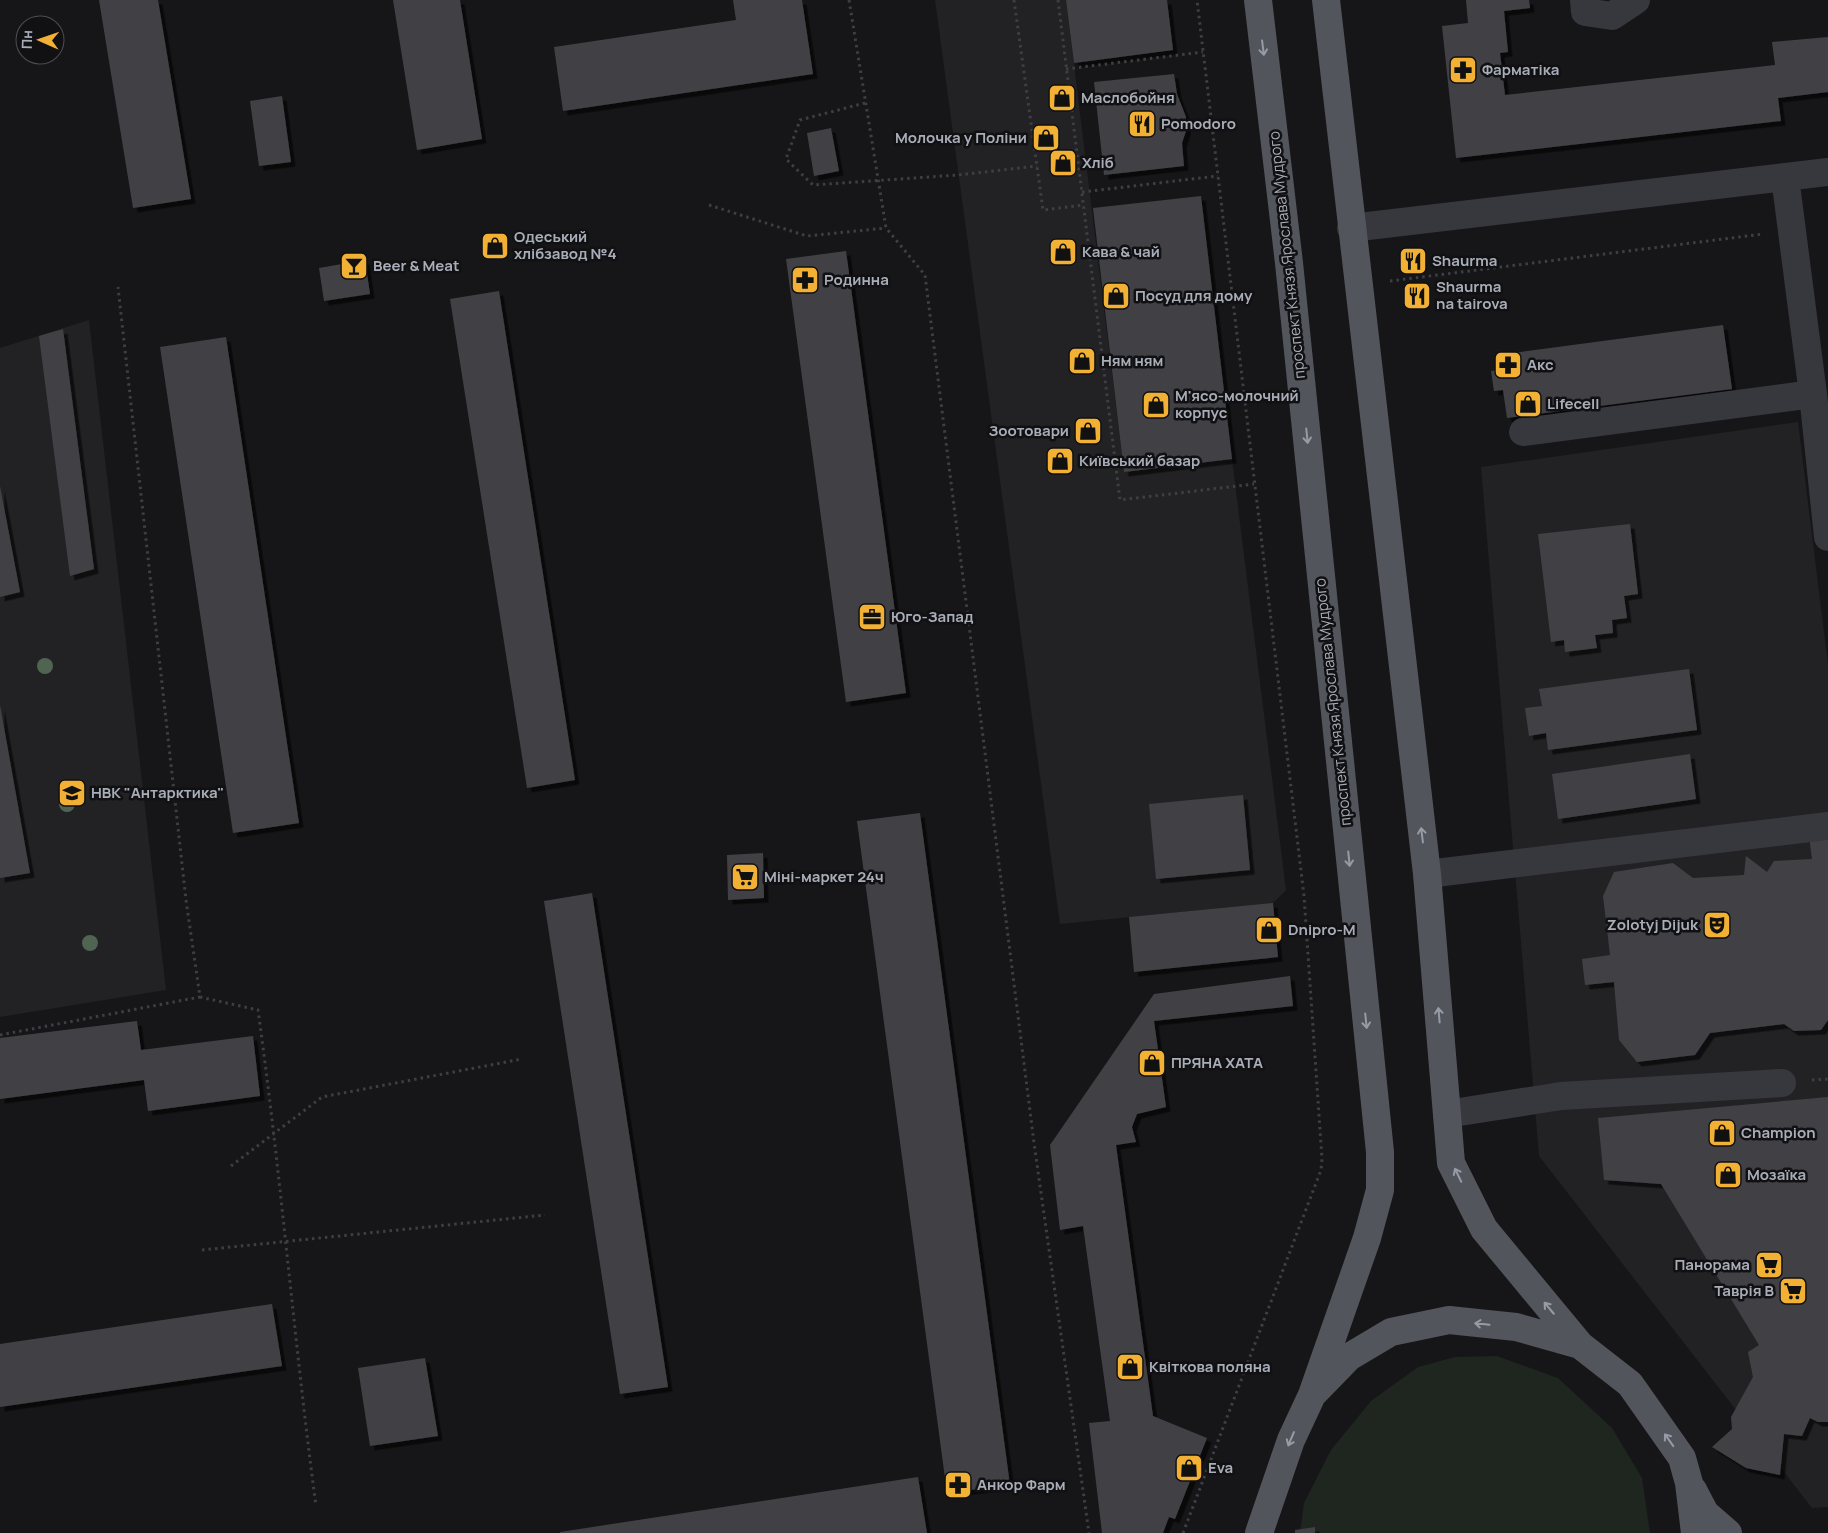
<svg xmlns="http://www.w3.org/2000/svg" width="1828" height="1533" viewBox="0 0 1828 1533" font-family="Manrope,sans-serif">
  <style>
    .built { fill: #222225 }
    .green { fill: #1e261f }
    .building { fill: #404145; filter: url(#shadow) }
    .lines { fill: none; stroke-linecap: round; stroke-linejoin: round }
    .path { stroke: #3d3f44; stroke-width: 3; stroke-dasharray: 2.5 4; stroke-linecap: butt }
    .minor { stroke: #37383d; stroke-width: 28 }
    .major { stroke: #53555c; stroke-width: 28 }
    .tree { fill: #506452 }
    .oneway { stroke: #979ba6 }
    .labels { text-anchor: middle; stroke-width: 5; stroke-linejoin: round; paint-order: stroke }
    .poi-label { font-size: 15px; font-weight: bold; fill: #a8adb8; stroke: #111113; text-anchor: start }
    .street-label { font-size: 15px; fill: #a8adb8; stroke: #111113 }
  </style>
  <defs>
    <filter id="shadow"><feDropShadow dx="4.5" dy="4.5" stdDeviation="0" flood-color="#0009"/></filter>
  </defs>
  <rect width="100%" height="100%" fill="#161618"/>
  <path class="built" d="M935,0H1066L1124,471L1232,459L1286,890L1273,903L1060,924Z
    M89,320L166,990L0,1017V348Z
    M1798,422L1828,664V1507L1812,1508L1539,1156L1481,467Z"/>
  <path class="green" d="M1497,1356L1558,1378L1612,1428L1642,1478L1650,1533H1300L1304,1503L1331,1450L1371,1401L1418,1367L1455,1357Z"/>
  <path class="building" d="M99,0H158L191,199L133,208Z
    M393,0H460L482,139L417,150Z
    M733,0H802L813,74L563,111L554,47L736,20Z
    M1066,0H1167L1173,50L1074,63Z
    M1466,0H1529L1530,8L1504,11L1508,52L1500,53L1505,95L1775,65L1772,42L1828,37V92L1778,98L1781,121L1456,158L1442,26L1468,23Z
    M1174,74L1177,94L1186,117V131L1182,143L1184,166L1104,175L1094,82Z
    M282,96L291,162L259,166L250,101Z
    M831,128L839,171L814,176L807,133Z
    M1201,196L1232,459L1124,472L1093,208Z
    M846,251L906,693L846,702L786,259Z
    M365,260L370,294L324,301L319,268Z
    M499,291L575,780L527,788L450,299Z
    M1723,325L1732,389L1507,418L1503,390L1494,391L1491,371L1500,370L1498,355Z
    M63,329L94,569L70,576L39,336Z
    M226,337L299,823L233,833L160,347Z
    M0,486L20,592L0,597Z
    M1630,524L1638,594L1624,596L1627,618L1612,620L1613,633L1595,635L1597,648L1565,652L1564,640L1551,642L1538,534Z
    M1689,669L1697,730L1548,750L1546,733L1529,736L1525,708L1542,706L1539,689Z
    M0,705L30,873L0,878Z
    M1690,754L1696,799L1558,819L1552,774Z
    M1243,795L1250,870L1156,879L1149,804Z
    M920,813L1010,1485L947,1493L857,821Z
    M1828,833V1020L1821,1030L1794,1031L1784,1024L1710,1033L1695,1055L1637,1062L1619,1040L1614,982L1585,985L1582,959L1610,955L1603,896L1614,872L1673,863L1693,878L1744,875L1746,856L1767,872L1774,861L1812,859L1809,836Z
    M763,853L764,898L728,900L727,855Z
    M592,893L668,1387L620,1394L544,901Z
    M1273,903L1278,957L1134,972L1129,917Z
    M1290,976L1293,1006L1154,1021L1166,1107L1137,1114L1132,1127L1136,1142L1116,1145L1153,1416L1207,1438L1175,1519L1169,1517L1163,1533H1102L1089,1423L1110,1421L1083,1226L1060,1230L1050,1145L1154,994Z
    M137,1021L141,1050L253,1036L260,1096L148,1111L144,1080L0,1099V1038Z
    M1828,1097V1422H1818L1810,1418L1802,1436L1784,1434L1780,1475L1746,1468L1712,1447L1732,1429L1731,1417L1753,1377L1748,1352L1759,1345L1661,1184L1604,1180L1598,1118Z
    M272,1304L282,1366L0,1407V1344Z
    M425,1358L438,1436L370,1446L358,1368Z
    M918,1477L927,1533H560V1532Z
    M1315,1527V1533H1295V1530Z"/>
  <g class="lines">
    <path class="path" d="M849,0L886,228L925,275L1034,1143L1089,1533
      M1014,0L1043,210L1084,205
      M1058,0L1120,500L1254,484
      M1066,69L1203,52
      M865,103L800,120L786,159L813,185L958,175L1037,166
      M1082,192L1218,176
      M709,205L807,236L886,228
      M1390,281L1763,234
      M200,997L258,1010C281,1175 294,1341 316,1506
      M0,1035L200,997L186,900L118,287
      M1812,1080L1828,1079
      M231,1166L322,1097L522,1059
      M202,1250L545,1215
      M1183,1533L1321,1170L1322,1159L1304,896L1197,0"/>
    <path class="minor" d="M1584,0L1585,12L1612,16L1636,0
      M1785,177L1813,394L1828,537
      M1351,228L1828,172
      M1523,432L1813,394
      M1427,874L1828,826
      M1447,1114L1561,1096L1782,1083"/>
    <path class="major" d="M1258,0L1289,263L1380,1152V1190L1367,1238L1312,1395
      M1326,0L1427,874L1451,1163L1484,1229L1580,1345
      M1693,1490L1705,1513L1728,1533
      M1259,1533L1291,1440L1312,1395L1349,1357L1391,1332L1449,1320L1516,1327L1580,1345L1630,1384L1682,1458L1689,1483L1695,1533"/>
  </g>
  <g class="tree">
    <circle cx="45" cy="666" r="8"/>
    <circle cx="67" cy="804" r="8"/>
    <circle cx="90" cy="943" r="8"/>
  </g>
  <defs><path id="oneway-shaft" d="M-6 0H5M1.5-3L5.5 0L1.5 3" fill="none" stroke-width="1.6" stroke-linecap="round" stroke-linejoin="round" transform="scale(1.25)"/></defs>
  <g class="oneway">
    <use href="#oneway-shaft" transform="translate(1263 48) rotate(83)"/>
    <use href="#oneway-shaft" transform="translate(1307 436) rotate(84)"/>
    <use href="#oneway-shaft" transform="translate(1422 835) rotate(-97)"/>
    <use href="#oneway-shaft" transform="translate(1349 859) rotate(84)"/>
    <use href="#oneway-shaft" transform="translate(1439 1015) rotate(-95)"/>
    <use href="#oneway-shaft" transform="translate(1366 1021) rotate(84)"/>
    <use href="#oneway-shaft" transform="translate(1458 1175) rotate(-116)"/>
    <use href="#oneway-shaft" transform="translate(1549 1308) rotate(-130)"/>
    <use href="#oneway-shaft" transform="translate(1482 1324) rotate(-174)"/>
    <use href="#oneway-shaft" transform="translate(1291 1439) rotate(113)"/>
    <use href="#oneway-shaft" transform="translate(1669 1440) rotate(-125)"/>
  </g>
  <defs>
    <g id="pharmacy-square" transform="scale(1.4375)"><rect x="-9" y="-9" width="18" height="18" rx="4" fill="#f2b134" stroke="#111113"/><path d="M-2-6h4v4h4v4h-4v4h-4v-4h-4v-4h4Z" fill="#111"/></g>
    <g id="shop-square" transform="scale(1.4375)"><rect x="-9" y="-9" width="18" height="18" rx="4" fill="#f2b134" stroke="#111113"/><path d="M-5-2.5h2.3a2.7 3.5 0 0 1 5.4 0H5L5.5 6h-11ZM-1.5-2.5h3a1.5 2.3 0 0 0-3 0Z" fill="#111"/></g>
    <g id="restaurant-square" transform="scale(1.4375)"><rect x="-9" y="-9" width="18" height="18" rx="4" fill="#f2b134" stroke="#111113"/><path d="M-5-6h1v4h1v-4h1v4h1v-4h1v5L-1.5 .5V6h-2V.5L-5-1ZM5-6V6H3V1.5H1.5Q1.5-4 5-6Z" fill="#111"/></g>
    <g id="bar-square" transform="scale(1.4375)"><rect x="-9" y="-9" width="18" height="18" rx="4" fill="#f2b134" stroke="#111113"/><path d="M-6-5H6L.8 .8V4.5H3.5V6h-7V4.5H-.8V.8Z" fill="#111"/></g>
    <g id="office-square" transform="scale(1.4375)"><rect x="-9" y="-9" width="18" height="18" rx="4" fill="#f2b134" stroke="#111113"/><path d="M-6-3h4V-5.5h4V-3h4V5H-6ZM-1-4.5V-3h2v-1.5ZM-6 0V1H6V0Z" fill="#111"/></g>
    <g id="school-square" transform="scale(1.4375)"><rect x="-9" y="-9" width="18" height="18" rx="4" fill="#f2b134" stroke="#111113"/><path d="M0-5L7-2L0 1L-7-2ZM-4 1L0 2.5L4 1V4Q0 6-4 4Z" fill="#111"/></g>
    <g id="supermarket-square" transform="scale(1.4375)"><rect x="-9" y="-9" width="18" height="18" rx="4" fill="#f2b134" stroke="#111113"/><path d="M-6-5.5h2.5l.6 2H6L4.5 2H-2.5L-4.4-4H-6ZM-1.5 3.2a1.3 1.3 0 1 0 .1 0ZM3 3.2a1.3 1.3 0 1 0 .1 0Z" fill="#111"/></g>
    <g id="theatre-square" transform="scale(1.4375)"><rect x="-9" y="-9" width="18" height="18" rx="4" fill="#f2b134" stroke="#111113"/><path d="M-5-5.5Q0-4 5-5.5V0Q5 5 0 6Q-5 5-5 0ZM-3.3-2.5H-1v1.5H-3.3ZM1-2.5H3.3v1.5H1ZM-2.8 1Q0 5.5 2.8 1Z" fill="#111"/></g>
  </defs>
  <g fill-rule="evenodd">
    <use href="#pharmacy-square" x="1463" y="70"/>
    <use href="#shop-square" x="1062" y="98"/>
    <use href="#restaurant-square" x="1142" y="124"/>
    <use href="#shop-square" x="1046" y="138"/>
    <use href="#shop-square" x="1063" y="163"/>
    <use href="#shop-square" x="495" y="246"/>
    <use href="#shop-square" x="1063" y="252"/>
    <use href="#restaurant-square" x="1413" y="261"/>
    <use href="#bar-square" x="354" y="266"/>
    <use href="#pharmacy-square" x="805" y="280"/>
    <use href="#shop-square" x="1116" y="296"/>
    <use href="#restaurant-square" x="1417" y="296"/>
    <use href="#shop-square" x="1082" y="361"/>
    <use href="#pharmacy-square" x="1508" y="365"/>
    <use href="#shop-square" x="1528" y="404"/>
    <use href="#shop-square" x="1156" y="405"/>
    <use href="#shop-square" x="1088" y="431"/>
    <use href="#shop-square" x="1060" y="461"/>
    <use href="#office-square" x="872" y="617"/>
    <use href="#school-square" x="72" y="793"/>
    <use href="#supermarket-square" x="745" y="877"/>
    <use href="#theatre-square" x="1717" y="925"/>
    <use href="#shop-square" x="1269" y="930"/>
    <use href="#shop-square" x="1152" y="1063"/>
    <use href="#shop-square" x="1722" y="1133"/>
    <use href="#shop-square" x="1728" y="1175"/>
    <use href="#supermarket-square" x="1769" y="1265"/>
    <use href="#supermarket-square" x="1793" y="1291"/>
    <use href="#shop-square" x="1130" y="1367"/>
    <use href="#shop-square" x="1189" y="1468"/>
    <use href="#pharmacy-square" x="958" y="1485"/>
  </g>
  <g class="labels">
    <g class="poi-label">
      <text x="1482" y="75">Фарматіка</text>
      <text x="1081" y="103">Маслобойня</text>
      <text x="1161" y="129">Pomodoro</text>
      <text x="1027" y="143" text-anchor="end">Молочка у Поліни</text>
      <text x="1082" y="168">Хліб</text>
      <text x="514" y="242">Одеський<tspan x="514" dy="17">хлібзавод №4</tspan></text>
      <text x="1082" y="257">Кава &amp; чай</text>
      <text x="1432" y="266">Shaurma</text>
      <text x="373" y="271">Beer &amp; Meat</text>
      <text x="824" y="285">Родинна</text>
      <text x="1436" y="292">Shaurma<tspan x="1436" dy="17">na tairova</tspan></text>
      <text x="1135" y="301">Посуд для дому</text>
      <text x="1101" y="366">Ням ням</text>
      <text x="1527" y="370">Акс</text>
      <text x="1175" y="401">М'ясо-молочний<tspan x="1175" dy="17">корпус</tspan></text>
      <text x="1547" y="409">Lifecell</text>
      <text x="1069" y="436" text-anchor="end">Зоотовари</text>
      <text x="1079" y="466">Київський базар</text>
      <text x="891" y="622">Юго-Запад</text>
      <text x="91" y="798">НВК "Антарктика"</text>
      <text x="764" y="882">Міні-маркет 24ч</text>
      <text x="1698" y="930" text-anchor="end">Zolotyj Dijuk</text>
      <text x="1288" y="935">Dnipro-M</text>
      <text x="1171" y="1068">ПРЯНА ХАТА</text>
      <text x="1741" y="1138">Champion</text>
      <text x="1747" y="1180">Мозаїка</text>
      <text x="1750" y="1270" text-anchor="end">Панорама</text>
      <text x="1774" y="1296" text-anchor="end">Таврія В</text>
      <text x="1149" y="1372">Квіткова поляна</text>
      <text x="1208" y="1473">Eva</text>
      <text x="977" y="1490">Анкор Фарм</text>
    </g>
    <g class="street-label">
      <text transform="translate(1287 255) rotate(-96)" y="5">проспект Князя Ярослава Мудрого</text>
      <text transform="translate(1333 702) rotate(-96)" y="5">проспект Князя Ярослава Мудрого</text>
    </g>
  </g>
  <g transform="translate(40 40) rotate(272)"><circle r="24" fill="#111113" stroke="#4d4f55"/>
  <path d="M0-4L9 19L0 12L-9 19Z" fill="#f2b134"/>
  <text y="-8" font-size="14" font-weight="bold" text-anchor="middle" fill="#a8adb8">Пн</text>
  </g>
</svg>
